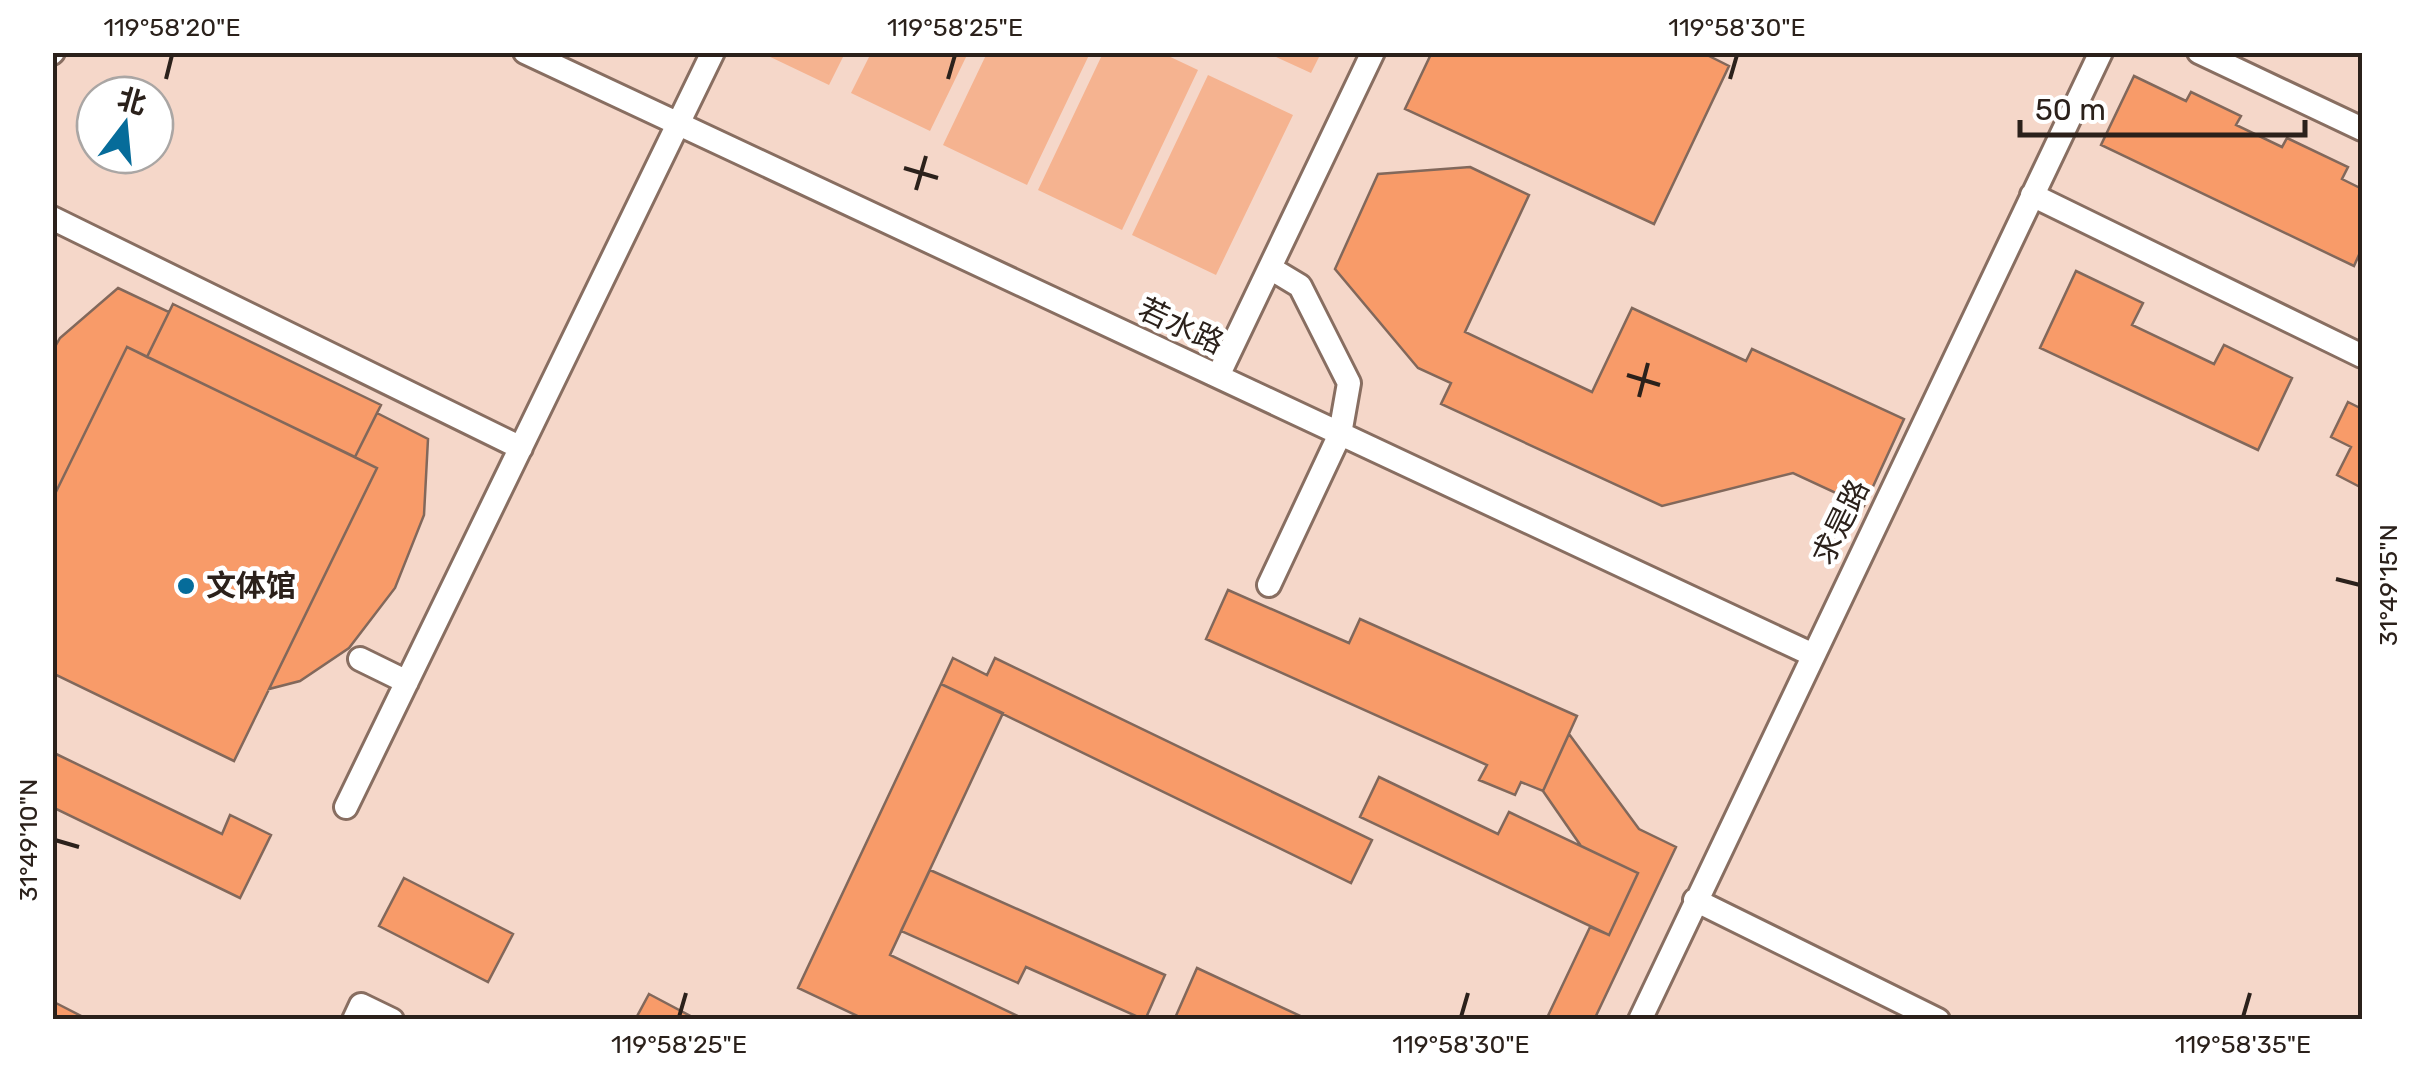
<svg xmlns="http://www.w3.org/2000/svg" width="2415" height="1072" viewBox="0 0 2415 1072" font-family="Rubik,'Noto Sans SC',sans-serif">
  <style>
    .green { fill: #f5b390 }
    .building { fill: #f89b69; stroke: #82685b; stroke-width: 2.5 }
    .lines { fill: none; stroke-linecap: round; stroke-linejoin: round }
    .lane-casing { stroke: #886e61; stroke-width: 28 }
    .lane { stroke: #fff; stroke-width: 22 }
    .ticks { fill: none; stroke: #2b211b; stroke-width: 4 }
    .poi-dot { fill: #066c9a; stroke: #fff; stroke-width: 4 }
    .labels { text-anchor: middle; stroke-width: 9; stroke-linejoin: round; paint-order: stroke }
    .street-label { font-size: 30px; fill: #2b211b; stroke: #fff }
    .poi-label { font-size: 30px; font-weight: bold; fill: #2b211b; stroke: #fff; text-anchor: start }
    .neatline { fill: none; stroke: #2b211b; stroke-width: 4 }
    .ticks-label { font-size: 25px; text-anchor: middle; fill: #2b211b }
  </style>
  <rect width="100%" height="100%" fill="#f5d7c9"/>
  <path class="green" d="M762,53H845L829,85Z
    M871,53H968L930,131L851,93Z
    M987,53H1090L1027,185L943,145Z
    M1103,53H1162L1198,70L1122,230L1038,190Z
    M1267,53L1321,52V53L1311,73Z
    M1208,75L1293,115L1216,275L1132,235Z"/>
  <path class="building" d="M1432,52H1701L1729,66L1654,224L1405,109Z
    M2134,76L2186,101L2191,92L2241,116L2236,125L2282,147L2287,138L2348,167L2342,179L2362,189V248L2354,266L2101,145Z
    M1470,167L1529,195L1465,332L1592,392L1632,308L1746,361L1752,349L1904,419L1864,506L1793,473L1662,506L1441,404L1451,383L1418,368L1335,269L1378,174Z
    M2076,271L2143,303L2132,325L2214,364L2224,345L2292,378L2258,450L2040,348Z
    M118,288L169,312L147,357L127,347L52,500V352L60,338Z
    M173,304L381,405L355,457L147,357Z
    M127,347L377,468L234,761L52,673V500Z
    M2348,402L2362,409V488L2337,475L2351,447L2331,437Z
    M377,413L428,439L424,515L395,588L349,648L300,681L269,689L377,468L355,457Z
    M1228,590L1349,643L1360,619L1577,716L1543,791L1521,782L1515,795L1479,780L1487,765L1206,639Z
    M953,658L987,675L995,658L1372,840L1351,883L941,684Z
    M941,684L1003,713L890,955L1026,1020H866L798,988Z
    M1569,734L1639,829L1676,847L1594,1020H1546L1590,927L1609,935L1638,873L1581,846L1543,791Z
    M52,752L222,834L230,815L271,835L240,898L52,807Z
    M1379,777L1498,834L1509,812L1638,873L1609,935L1360,817Z
    M930,870L1165,975L1145,1020L1026,967L1018,983L901,931Z
    M404,878L513,934L488,982L379,926Z
    M1197,968L1309,1020L1175,1018Z
    M649,994L698,1020H635Z
    M52,1001L89,1020H52Z"/>
  <g class="lines">
    <g class="lane-casing">
      <path id="lane" d="M525,52L1811,654
        M2199,52L2362,129
        M52,53L53,52
        M2032,195L2362,356
        M52,218L521,448
        M1218,376L1373,52
        M1269,585L1340,434L1349,383L1300,286L1270,268
        M360,659L407,682
        M346,807L713,52
        M1695,900L1938,1020
        M354,1020L361,1005L392,1020
        M1640,1020L2101,52"/>
    </g>
    <use href="#lane" class="lane"/>
  </g>
  <path class="ticks" d="M166,79L172,55M948,79L955,55M1730,79L1737,55M904,168L938,178M916,190L926,156M1627,375L1660,385M1639,397L1648,363M2336,579L2360,585M55,840L79,847M679,1017L686,993M1461,1017L1468,993M2243,1017L2250,993"/>
  <circle class="poi-dot" cx="186" cy="586" r="10"/>
  <g class="labels">
    <g class="street-label">
      <text transform="translate(1181 326) rotate(25)" y="10">若水路</text>
      <text transform="translate(1841 522) rotate(-64)" y="10">求是路</text>
    </g>
    <g class="poi-label">
      <text x="206" y="596">文体馆</text>
    </g>
  </g>
  <rect width="2415" height="1072" fill="none" stroke="#ffffff" stroke-width="110"/>
  <g transform="translate(125 125) rotate(16)"><circle r="48" fill="#ffffff" stroke="#aaa6a4" stroke-width="2.5"/>
  <path d="M0-8L18 38L0 25L-18 38Z" fill="#066c9a"/>
  <text y="-15" font-size="28" font-weight="bold" text-anchor="middle" fill="#2b211b">北</text>
  </g>
  <path d="M2020 120v15h285v-15" fill="none" stroke="#2b211b" stroke-width="5"/>
  <text x="2035" y="120" font-size="30" fill="#2b211b" stroke="#ffffff" stroke-width="8" paint-order="stroke">50 m</text>
  <rect x="55" y="55" width="2305" height="962" class="neatline"/>
  <g class="ticks-label">
    <text x="172" y="36">119°58'20"E</text>
    <text x="955" y="36">119°58'25"E</text>
    <text x="1737" y="36">119°58'30"E</text>
    <text transform="translate(2388 585) rotate(-90)" y="9">31°49'15"N</text>
    <text transform="translate(28 840) rotate(-90)" y="9">31°49'10"N</text>
    <text x="679" y="1053">119°58'25"E</text>
    <text x="1461" y="1053">119°58'30"E</text>
    <text x="2243" y="1053">119°58'35"E</text>
  </g>
</svg>
